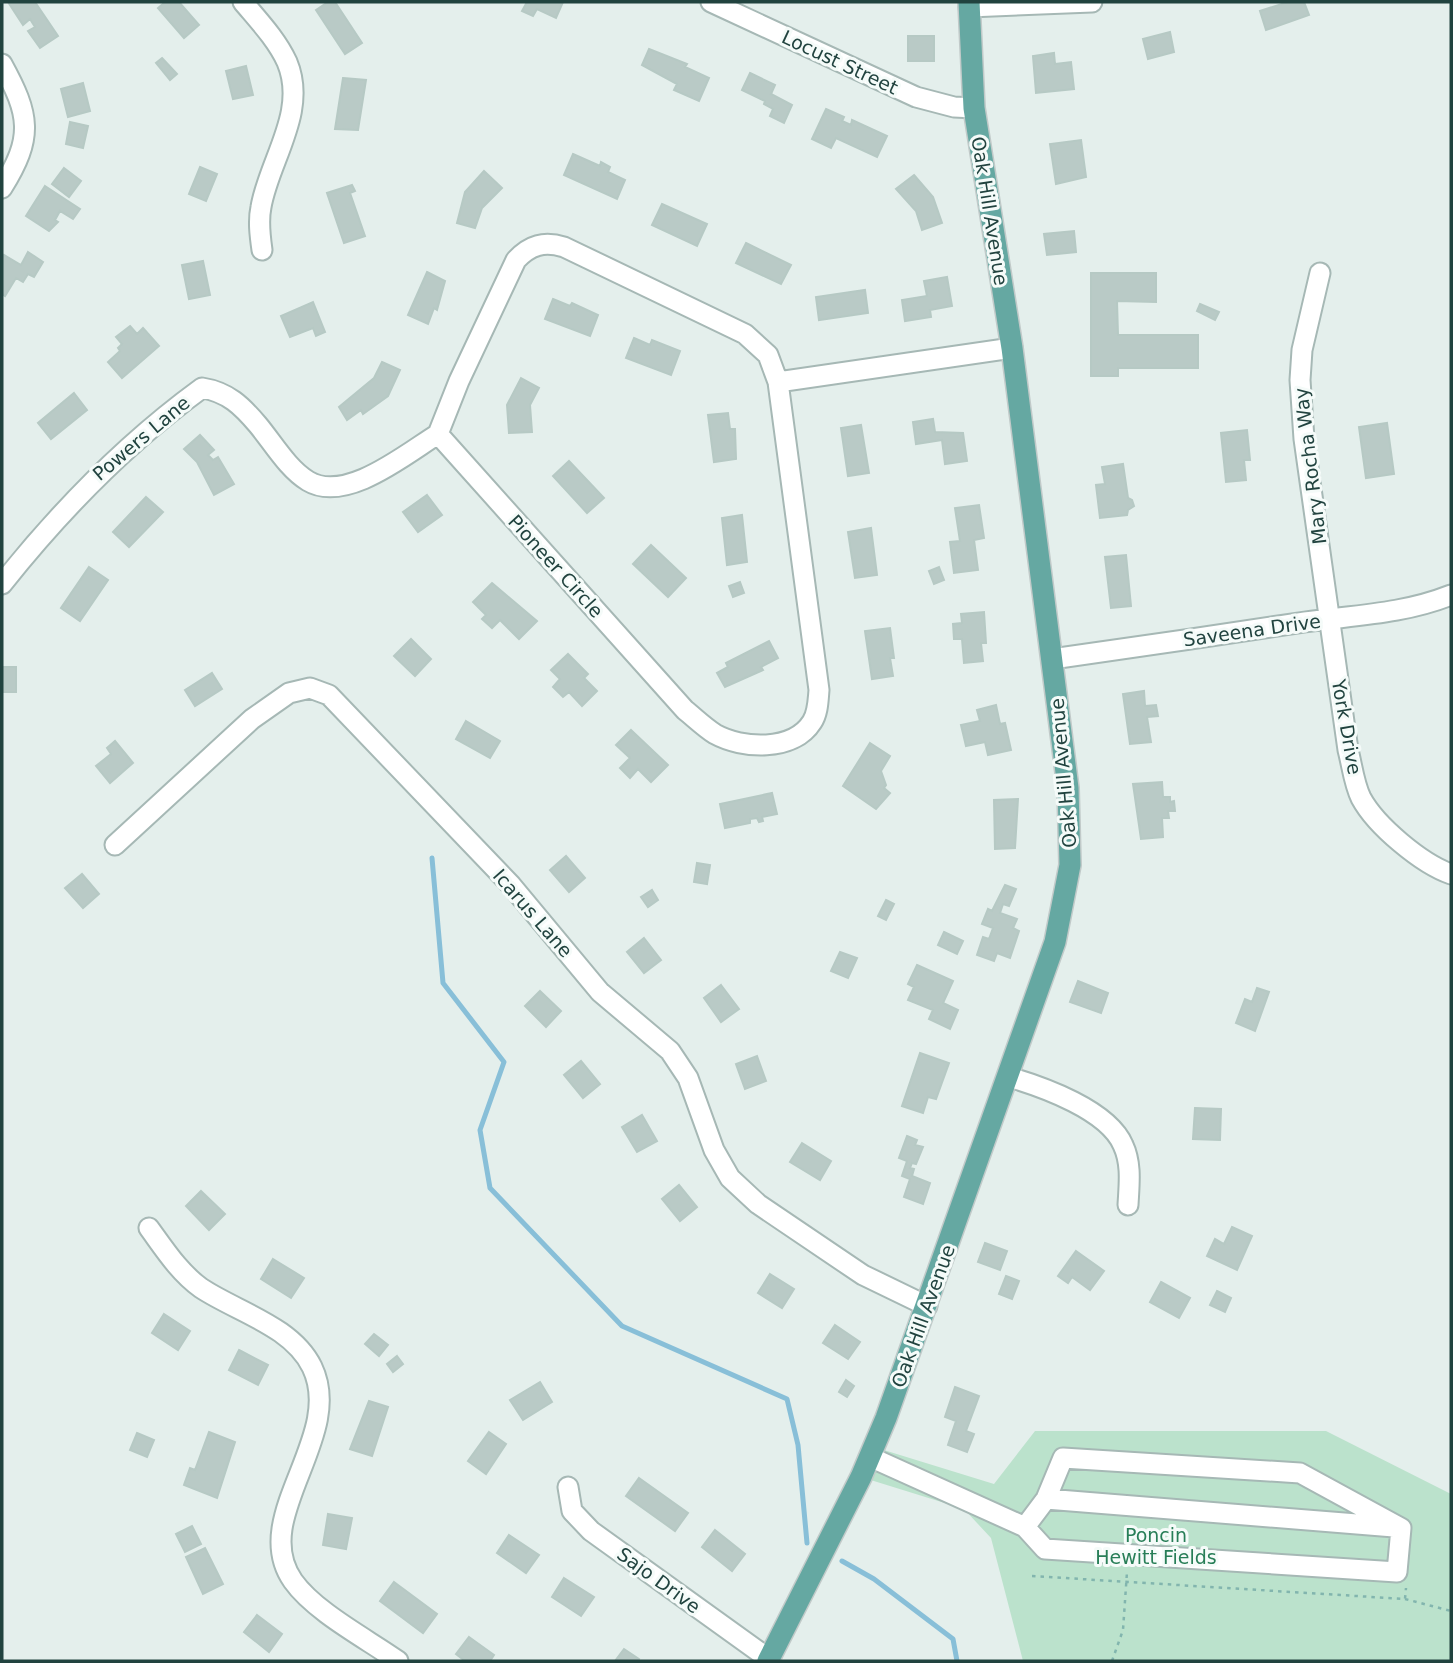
<svg xmlns="http://www.w3.org/2000/svg" width="1453" height="1663" viewBox="0 0 1453 1663" font-family="'DejaVu Sans',sans-serif">
  <style>
    .green { fill: #bbe2cc }
    .lines { fill: none; stroke-linecap: round; stroke-linejoin: round }
    .stream { stroke: #88bfd8; stroke-width: 5 }
    .building { fill: #b9cac6; stroke: #b6c9c4; stroke-width: 2 }
    .minor-casing { stroke: #a6b8b5; stroke-width: 23 }
    .major-casing { stroke: #c1cac9; stroke-width: 24 }
    .path { stroke: #82b5ae; stroke-width: 2.5; stroke-dasharray: 3.5 5; stroke-linecap: butt }
    .minor { stroke: #fff; stroke-width: 19 }
    .major { stroke: #65a8a2; stroke-width: 21 }
    .labels { text-anchor: middle; stroke-width: 6; stroke-linejoin: round; paint-order: stroke }
    .street-label { font-size: 19px; fill: #21433f; stroke: #f5fbf9 }
    .park-label { font-size: 19px; fill: #277e57; stroke: #f5fbf9 }
  </style>
  <rect width="100%" height="100%" fill="#e4efec"/>
  <path class="green" d="M1035,1431H1326L1451,1494V1661H1023L991,1538L964,1509L861,1477L874,1447L994,1484Z"/>
  <g class="lines">
    <path class="stream" d="M432,858L443,983L504,1062L480,1130L490,1188L622,1326L787,1399L798,1445L807,1543
      M842,1561L874,1579L953,1639L957,1661"/>
  </g>
  <path class="building" d="M8,2H35L58,36L40,48L28,31L35,27L30,19L23,25Z
    M165,2H179L199,25L184,38L158,8Z
    M328,2H335L362,43L345,54L316,10Z
    M527,2H563L556,18L537,9L533,16L522,11Z
    M1288,2H1304L1309,15L1266,30L1260,11Z
    M1170,32L1174,52L1148,59L1143,39Z
    M908,36H934V61H908Z
    M649,49L687,64L685,67L709,78L699,101L674,90L677,84L642,65Z
    M1054,53L1055,64L1071,62L1074,89L1036,93L1033,56Z
    M162,58L177,74L170,80L156,63Z
    M246,66L253,95L233,99L226,71Z
    M750,73L775,85L771,94L792,105L784,123L770,116L773,109L764,104L765,101L742,90Z
    M343,78L366,80L358,130L335,129Z
    M83,83L90,111L68,117L61,89Z
    M826,109L844,117L842,121L851,125L852,120L887,136L877,157L836,138L831,148L812,139Z
    M70,122L88,126L83,148L66,144Z
    M1081,140L1086,177L1056,184L1050,144Z
    M573,154L600,166L601,162L610,167L608,172L625,180L617,199L564,175Z
    M200,167L217,174L206,201L189,194Z
    M64,168L81,181L69,197L52,184Z
    M484,171L502,188L482,208L475,228L457,223L465,192Z
    M914,175L933,197L942,223L922,230L916,211L896,189Z
    M352,185L355,191L350,193L365,236L344,243L327,193Z
    M45,186L80,209L73,219L60,211L55,220L58,222L49,231L26,216Z
    M662,204L707,224L697,246L652,225Z
    M1074,231L1076,252L1047,255L1044,234Z
    M746,243L791,265L781,284L736,263Z
    M28,252L43,262L34,277L28,274L23,282L16,278L5,296L2,294V259L4,255L21,265Z
    M203,261L210,295L189,299L182,265Z
    M427,272L445,281L437,310L434,308L428,324L408,315Z
    M1091,273H1156V302L1117,301L1118,335H1198V368H1118V376H1091Z
    M947,277L952,306L930,310L931,317L905,321L902,300L927,296L924,281Z
    M865,290L868,313L819,320L816,297Z
    M553,299L570,306L572,303L598,315L590,336L545,319Z
    M313,302L325,332L316,336L313,328L290,337L281,316Z
    M1200,304L1219,312L1215,320L1197,311Z
    M130,326L137,334L143,328L159,346L122,378L108,362L120,351L118,348L122,344L116,337Z
    M634,338L650,345L652,340L680,351L671,375L626,358Z
    M382,362L400,370L388,396L363,414L361,410L347,420L339,407L374,378Z
    M521,378L539,388L530,405L532,432L509,433L507,405Z
    M74,393L87,410L51,439L38,423Z
    M728,413L730,429H735L736,459L714,462L708,415Z
    M933,419L935,432L963,433L967,461L945,464L942,440L916,444L913,422Z
    M1387,423L1394,474L1366,478L1359,427Z
    M861,425L869,473L848,476L841,428Z
    M1247,430L1250,460H1244L1246,480L1226,482L1221,433Z
    M200,435L214,450L208,455L213,460L218,457L234,484L214,495L197,462L184,449Z
    M569,461L604,498L587,513L553,476Z
    M1123,464L1128,498L1132,500L1134,506L1128,510L1127,515L1100,518L1096,485L1105,484L1102,467Z
    M427,495L442,515L418,532L403,512Z
    M146,497L163,512L129,547L113,532Z
    M979,505L984,538L974,540L978,570L954,573L950,542L960,541L955,508Z
    M742,515L747,562L727,565L722,518Z
    M871,528L877,575L855,578L848,532Z
    M651,545L686,578L668,597L633,564Z
    M1126,555L1131,606L1111,608L1105,557Z
    M89,567L108,580L80,621L61,608Z
    M939,567L944,580L934,584L929,571Z
    M740,582L744,593L733,597L729,586Z
    M492,583L537,621L519,639L500,620L492,628L482,619L486,615L473,602Z
    M984,612L986,643H981L983,661L964,663L962,639H954L953,624L962,623L961,614Z
    M890,628L894,658H890L893,676L872,679L865,631Z
    M411,639L431,659L415,676L394,656Z
    M769,641L778,658L761,667L763,670L725,687L717,673L728,667L726,663Z
    M568,654L588,674L584,678L597,691L582,706L569,692L563,697L553,687L560,679L551,670Z
    M2,667H16V692H2Z
    M212,673L222,689L195,706L185,690Z
    M1144,691L1145,706L1156,705L1158,716L1147,717L1151,742L1130,744L1123,694Z
    M996,705L1000,724L1005,723L1011,750L988,755L985,742L966,746L961,725L980,721L977,710Z
    M466,721L500,741L490,758L456,739Z
    M631,730L668,765L651,782L638,769L630,778L620,768L630,758L616,745Z
    M115,741L133,763L110,783L96,766L111,754L107,748Z
    M870,743L890,756L881,771L886,785L884,788L890,793L876,809L843,786Z
    M1162,782L1163,797H1170V802L1174,801L1175,811H1168L1169,818H1162L1163,837L1141,839L1133,784Z
    M772,793L777,814L762,817L763,821L759,822L757,818L750,819V823L725,828L720,804Z
    M1018,799L1015,848L995,849L994,800Z
    M566,856L585,878L569,892L550,870Z
    M697,863L710,865L707,884L694,882Z
    M82,874L99,894L83,908L65,888Z
    M1005,885L1016,889L1009,906L1003,904L1000,913L1017,919L1013,928L1019,931L1010,958L997,953L994,961L977,955L983,937L989,939L993,928L982,924L988,909L992,911Z
    M652,890L658,900L648,907L641,897Z
    M886,900L894,904L886,920L878,916Z
    M944,932L963,941L957,954L938,945Z
    M644,938L661,960L644,973L627,952Z
    M840,952L857,958L848,978L831,971Z
    M917,965L953,981L943,1003L958,1010L950,1029L929,1019L933,1010L908,1000L914,987L908,984Z
    M1078,981L1108,993L1101,1013L1070,1002Z
    M721,985L739,1009L721,1022L704,998Z
    M1257,988L1269,992L1255,1031L1236,1023L1245,999L1252,1002Z
    M540,991L561,1011L546,1027L525,1006Z
    M920,1053L949,1063L936,1099L928,1097L923,1113L902,1106Z
    M757,1056L766,1081L745,1089L736,1064Z
    M581,1061L600,1084L583,1098L564,1075Z
    M1195,1108L1221,1109L1220,1140L1193,1139Z
    M642,1115L657,1141L637,1152L622,1127Z
    M907,1136L917,1140L915,1145L923,1147L916,1164L912,1163L910,1168L914,1169L912,1176L930,1183L923,1204L904,1197L910,1179L902,1176L907,1161L899,1158Z
    M802,1143L831,1161L820,1180L790,1162Z
    M679,1185L697,1207L680,1221L662,1199Z
    M201,1191L225,1214L209,1230L186,1206Z
    M1232,1227L1252,1236L1237,1270L1207,1256L1215,1239L1224,1244Z
    M985,1243L1007,1251L1000,1270L978,1262Z
    M1076,1251L1104,1271L1090,1290L1072,1277L1068,1283L1058,1276Z
    M273,1259L304,1278L291,1298L261,1279Z
    M770,1274L794,1289L782,1308L758,1293Z
    M1006,1276L1019,1281L1012,1299L999,1294Z
    M1161,1282L1190,1298L1179,1318L1150,1302Z
    M1217,1291L1231,1298L1225,1312L1210,1305Z
    M164,1314L190,1331L178,1350L152,1333Z
    M835,1325L860,1342L848,1359L823,1343Z
    M374,1334L388,1345L379,1356L365,1344Z
    M239,1350L268,1365L258,1385L229,1370Z
    M397,1356L403,1364L393,1372L387,1364Z
    M846,1380L854,1386L847,1397L839,1392Z
    M540,1382L552,1402L523,1420L510,1400Z
    M955,1387L979,1396L966,1431L974,1434L967,1452L948,1445L956,1421L945,1417Z
    M369,1401L388,1407L372,1456L350,1449Z
    M209,1432L235,1442L217,1498L184,1485L190,1468L195,1470Z
    M489,1432L506,1444L486,1474L468,1461Z
    M137,1433L154,1440L147,1457L130,1450Z
    M639,1478L688,1513L675,1531L626,1496Z
    M328,1514L352,1518L346,1549L323,1545Z
    M192,1526L201,1544L185,1552L176,1534Z
    M715,1530L745,1554L732,1571L702,1547Z
    M509,1535L539,1555L526,1573L497,1553Z
    M205,1548L223,1584L203,1594L186,1557Z
    M564,1578L594,1597L581,1616L552,1597Z
    M394,1582L437,1614L423,1633L380,1601Z
    M257,1615L282,1634L269,1652L244,1632Z
    M469,1637L494,1655L490,1661H465L456,1654Z
    M624,1649L639,1659L638,1661H615Z"/>
  <g class="lines">
    <g class="minor-casing">
      <path id="minor" d="M243,2C259,21 277,40 287,62C308,112 269,160 261,207C258,221 260,236 262,250
        M711,2L916,97L954,107L974,108
        M969,7L1092,2
        M2,64C30,115 34,137 2,188
        M1320,273L1302,350L1300,380L1304,439L1348,750C1352,765 1354,784 1361,798C1376,826 1422,864 1451,874
        M778,382L819,690C818,701 818,713 812,722C793,752 742,749 715,734C704,727 695,718 685,710L438,434L459,381L516,260C530,245 544,241 564,247L745,334L768,355L778,382L1012,348
        M2,584C61,510 125,444 202,388C228,392 242,406 258,425C273,443 288,469 308,481C346,504 407,453 438,434
        M1052,659C1136,647 1221,635 1305,622C1356,615 1403,614 1451,595
        M115,845L252,719L289,693L310,688L329,695L511,885L600,992L670,1051L688,1078L714,1150L730,1178L758,1204L863,1275L927,1306
        M1009,1077C1043,1087 1108,1110 1123,1145C1132,1164 1129,1185 1128,1205
        M149,1228C165,1250 179,1272 201,1288C237,1312 292,1326 312,1367C346,1437 248,1517 293,1581C315,1612 367,1639 398,1661
        M870,1457L1025,1527L1045,1549L1397,1572L1401,1528L1300,1473L1063,1458L1046,1499L1025,1527
        M568,1487L572,1511L591,1531L769,1659
        M1046,1499L1394,1527"/>
    </g>
    <g class="major-casing">
      <path id="major" d="M768,1661L861,1477L886,1418L1055,942L1070,865L1068,788L1012,348L974,108L969,2"/>
    </g>
    <path class="path" d="M1032,1576L1405,1599L1406,1588
      M1405,1599L1451,1611
      M1112,1661L1123,1630L1127,1572"/>
    <use href="#minor" class="minor"/>
    <use href="#major" class="major"/>
  </g>
  <g class="labels">
    <g class="street-label">
      <text transform="translate(840 62) rotate(25)" y="7">Locust Street</text>
      <text transform="translate(990 211) rotate(81)" y="7">Oak Hill Avenue</text>
      <text transform="translate(141 438) rotate(-40)" y="7">Powers Lane</text>
      <text transform="translate(1310 466) rotate(-97)" y="7">Mary Rocha Way</text>
      <text transform="translate(556 566) rotate(48)" y="7">Pioneer Circle</text>
      <text transform="translate(1252 630) rotate(-8)" y="7">Saveena Drive</text>
      <text transform="translate(1347 727) rotate(80)" y="7">York Drive</text>
      <text transform="translate(1063 773) rotate(-95)" y="7">Oak Hill Avenue</text>
      <text transform="translate(533 913) rotate(49)" y="7">Icarus Lane</text>
      <text transform="translate(923 1316) rotate(-70)" y="7">Oak Hill Avenue</text>
      <text transform="translate(659 1580) rotate(36)" y="7">Sajo Drive</text>
    </g>
    <g class="park-label">
      <text x="1156" y="1542">Poncin<tspan x="1156" dy="22">Hewitt Fields</tspan></text>
    </g>
  </g>
  <rect width="1453" height="1663" fill="none" stroke="#21433f" stroke-width="7"/>
</svg>
